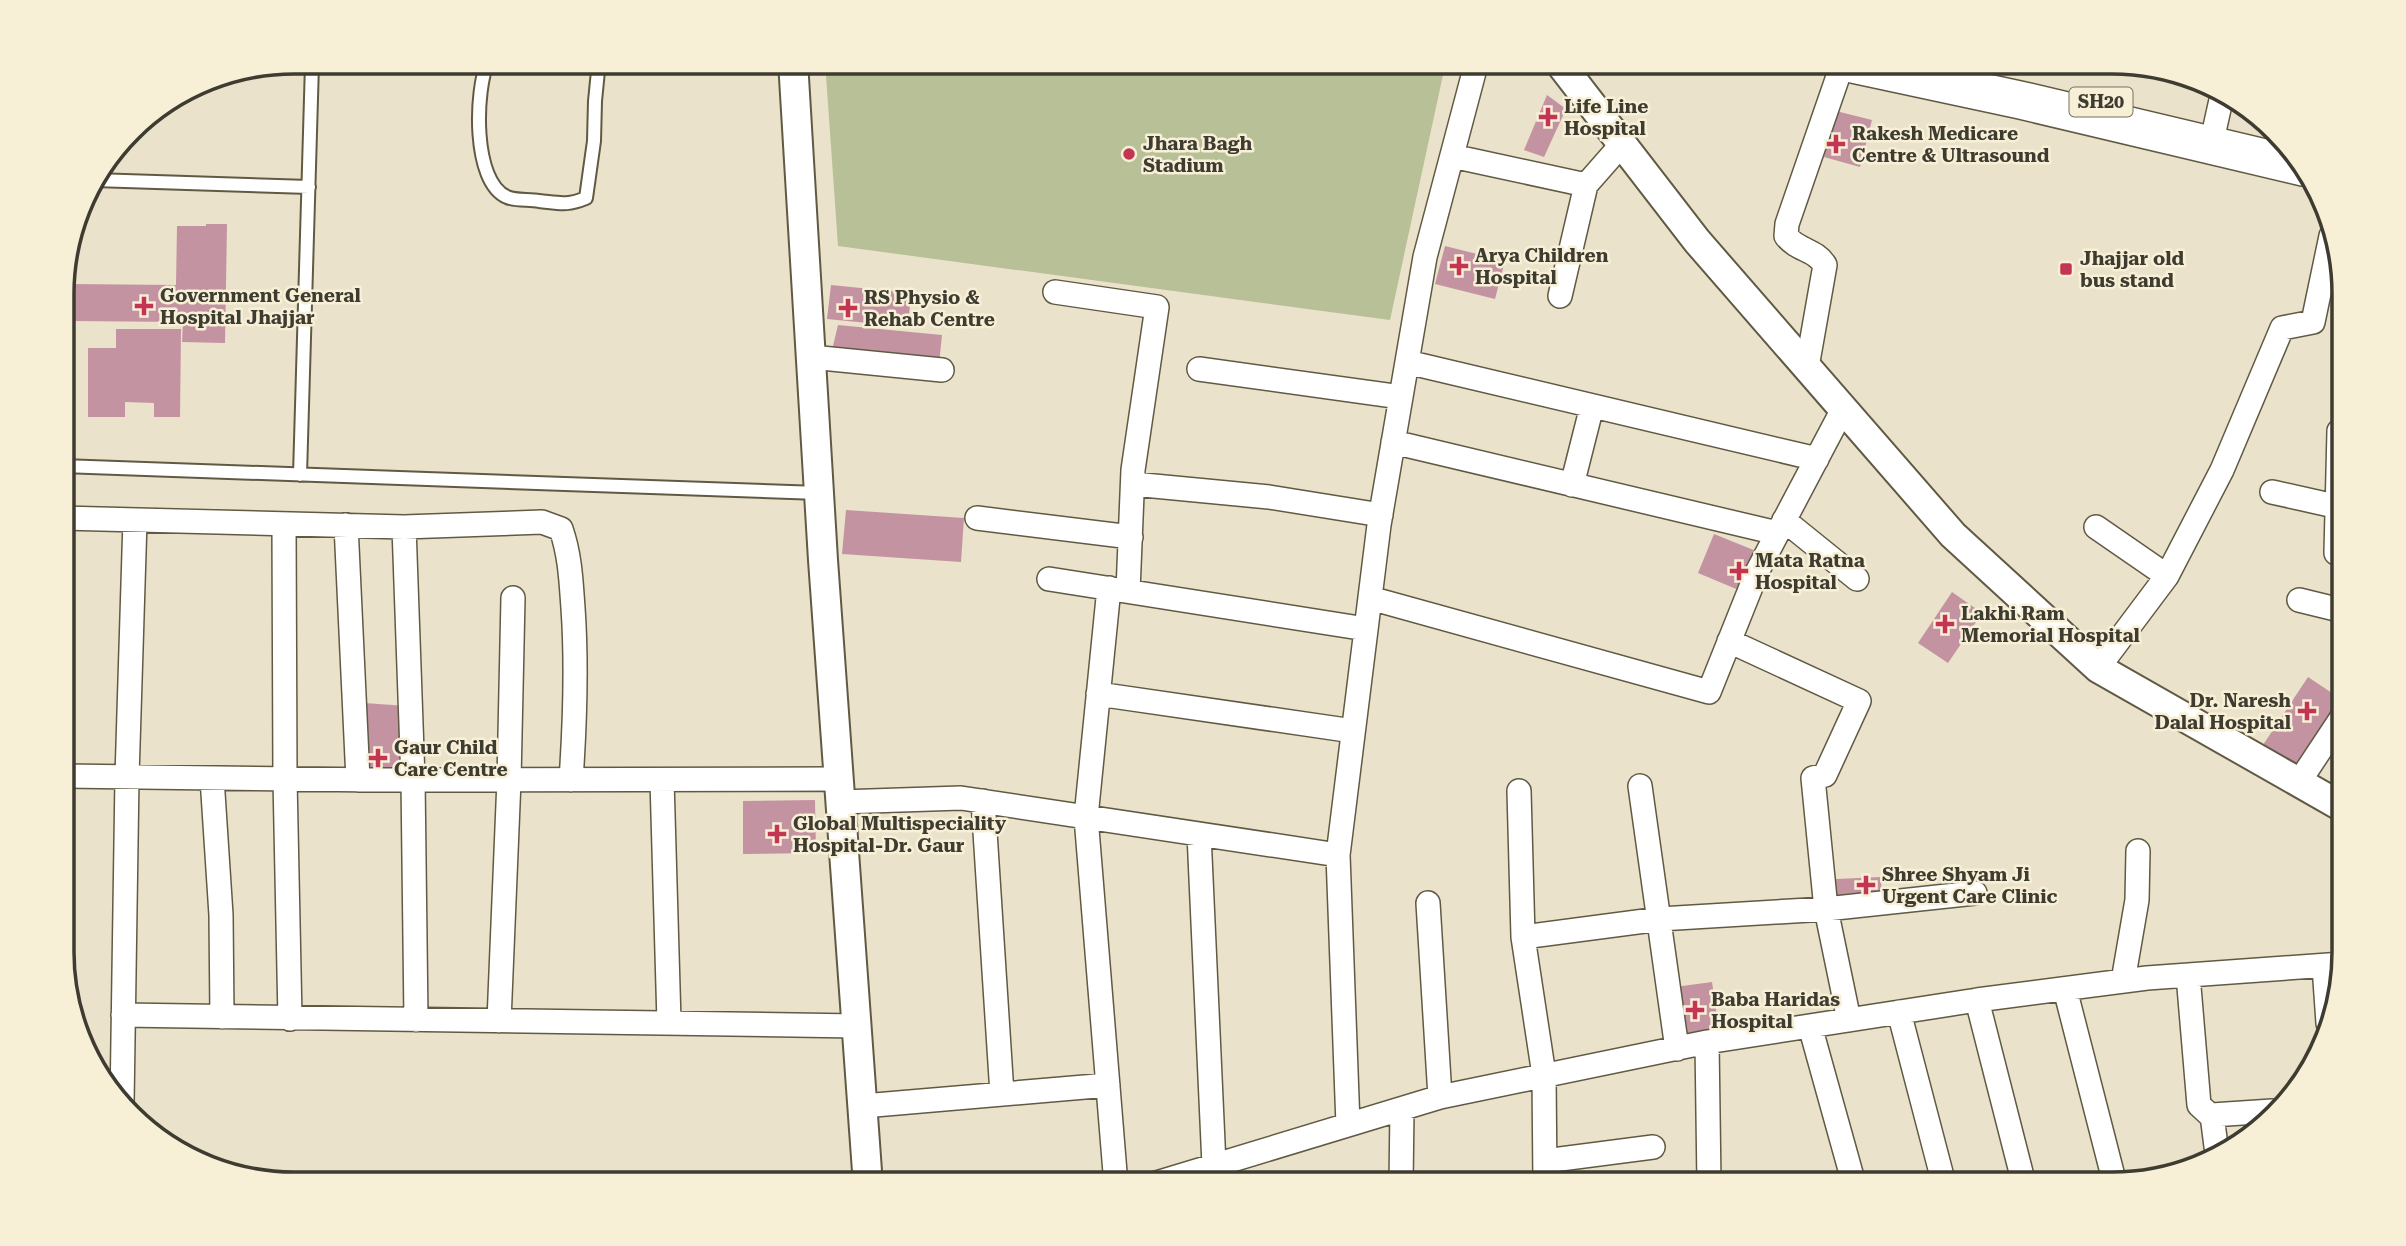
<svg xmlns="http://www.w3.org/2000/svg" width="2406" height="1246" viewBox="0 0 2406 1246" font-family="'Roboto Serif',serif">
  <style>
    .green { fill: #b7c096 }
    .building { fill: #c393a2 }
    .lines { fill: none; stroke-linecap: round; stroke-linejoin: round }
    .service-casing { stroke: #605a44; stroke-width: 16 }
    .minor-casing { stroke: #605a44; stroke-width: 26 }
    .tertiary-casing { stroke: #605a44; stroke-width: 32 }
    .primary-casing { stroke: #605a44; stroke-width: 40 }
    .service { stroke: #fff; stroke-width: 12 }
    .minor { stroke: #fff; stroke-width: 23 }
    .tertiary { stroke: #fff; stroke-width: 28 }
    .primary { stroke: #fff; stroke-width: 37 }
    .poi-dot { fill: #c43453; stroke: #f7f0d7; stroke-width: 2.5 }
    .labels { text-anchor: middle; stroke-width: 5; stroke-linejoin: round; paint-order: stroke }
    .shield { fill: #f7f0d7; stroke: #767163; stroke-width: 2 }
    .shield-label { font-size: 18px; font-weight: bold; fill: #3e3b31 }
    .poi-label { font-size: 19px; font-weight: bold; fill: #3e3b31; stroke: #f7f0d7; text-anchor: start }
    .rim { fill: none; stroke: #3e3b31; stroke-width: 3.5 }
  </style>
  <rect width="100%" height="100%" fill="#eae2ca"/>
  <path class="green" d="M825,61H1446L1390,320L838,246Z"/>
  <path class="building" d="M1547,95L1566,109L1544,157L1524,150Z
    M1836,111L1872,120L1860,167L1824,157Z
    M206,224H227L225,343L182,342L183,322L70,321V284L176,285L177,226H206Z
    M1445,246L1505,261L1495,299L1435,284Z
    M831,285L911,293L908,327L827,319Z
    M838,325L942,335L939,364L832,350Z
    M116,329H181L180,417H154V403L125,402V417H88V348H116Z
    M846,510L964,518L961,562L842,554Z
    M1714,534L1756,551L1741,591L1698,573Z
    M1952,592L1982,613L1948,663L1918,643Z
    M2308,677L2344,701V704L2299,773L2261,748Z
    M364,703L407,706L403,772L361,769Z
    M815,800L816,853L743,854V801Z
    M1881,877L1882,903L1837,904L1836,879Z
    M1712,982L1719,1029L1681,1034L1675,987Z
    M1353,1172H1371V1184H1353Z"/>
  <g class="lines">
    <g class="service-casing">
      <path id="service" d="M488,61C475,90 472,182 507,197C515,201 530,199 539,201C559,203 567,206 586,198L594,141L595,101L599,61
        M284,63L312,64L300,475
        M94,180L309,187
        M62,466L819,493"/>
    </g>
    <g class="minor-casing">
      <path id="minor" d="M2211,145L2223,91
        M1452,156L1586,185
        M1055,292L1157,307L1133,470L1128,591
        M1560,296L1586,185L1622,144
        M811,357L942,370
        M1407,362L1817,459
        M1807,367L1825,265C1815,249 1798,251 1786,236L1787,224L1843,62
        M1199,369L1401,397
        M1393,442L1777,533
        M1133,484L1269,497L1381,515
        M1572,485L1592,406
        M2272,492L2339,507
        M62,518L404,527L542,522L561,529C570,555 571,580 573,608C577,665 575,722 571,780
        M977,518L1131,537
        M1784,520L1857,579
        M284,524L285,779L290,1019
        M346,525L358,780
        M404,527L413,780L416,1020
        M2096,527L2167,576
        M2336,553L2339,431L2343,432
        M1049,579L1366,629
        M1109,588L1086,817L1116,1185
        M1370,598L1709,692L1757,572L1843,409
        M2299,600L2344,611
        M1729,641L1859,701L1825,775L1813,778L1826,909L1849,1020
        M2098,668L2167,576L2222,470L2282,328L2313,322L2331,236
        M1098,694L1353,731
        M63,776L380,780L839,779
        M212,778L221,915L222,1017
        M662,780L669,1022
        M2299,782L2344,714
        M1640,786L1677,1049
        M1519,791L1523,937L1544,1075L1545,1184
        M983,801L1002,1094
        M840,802L961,798L1338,855
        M1199,834L1214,1165
        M1428,903L1440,1097
        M1523,937L1660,919L1826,909L1975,893
        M2324,966L2328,1023
        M2188,975L2199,1105L2212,1117
        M2123,981L2137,900L2138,851
        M2065,989L2115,1184
        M1977,1000L2024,1184
        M1899,1012L1944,1184
        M123,1015L857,1026
        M499,1021L509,780L513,598
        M1810,1026L1854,1184
        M1707,1042L1709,1184
        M122,1104L127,777L135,520
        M863,1106L1108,1085
        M1348,1125L1338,855L1379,525L1425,257L1477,61
        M2217,1154L2212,1115L2272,1111
        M1545,1161L1653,1147
        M1401,1184L1402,1109
        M1150,1185L1440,1097L1707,1042L1977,1000L2147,978L2342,964"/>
    </g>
    <g class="tertiary-casing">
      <path id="tertiary" d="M793,61L823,560L868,1185
        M1558,61L1697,241L1953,535L2098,668L2344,808"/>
    </g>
    <g class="primary-casing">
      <path id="primary" d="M1838,61L2020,100L2303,167"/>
    </g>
    <use href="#service" class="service"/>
    <use href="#minor" class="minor"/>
    <use href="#tertiary" class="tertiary"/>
    <use href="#primary" class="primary"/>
  </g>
  <g class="poi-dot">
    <path d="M1544.5 106.5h7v7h7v7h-7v7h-7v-7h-7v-7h7z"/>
    <path d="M1832.5 133.5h7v7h7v7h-7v7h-7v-7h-7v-7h7z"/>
    <circle cx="1129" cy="154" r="7"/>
    <path d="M1455.5 255.5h7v7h7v7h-7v7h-7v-7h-7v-7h7z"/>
    <rect x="2059" y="262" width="14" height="14" rx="3.5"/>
    <path d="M140.5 295.5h7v7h7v7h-7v7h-7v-7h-7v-7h7z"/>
    <path d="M844.5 297.5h7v7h7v7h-7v7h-7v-7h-7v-7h7z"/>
    <path d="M1735.5 560.5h7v7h7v7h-7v7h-7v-7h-7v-7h7z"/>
    <path d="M1941.5 613.5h7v7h7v7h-7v7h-7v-7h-7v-7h7z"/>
    <path d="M2303.5 700.5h7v7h7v7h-7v7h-7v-7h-7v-7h7z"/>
    <path d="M374.5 747.5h7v7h7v7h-7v7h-7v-7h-7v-7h7z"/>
    <path d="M773.5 823.5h7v7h7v7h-7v7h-7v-7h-7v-7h7z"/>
    <path d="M1862.5 874.5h7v7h7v7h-7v7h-7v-7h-7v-7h7z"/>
    <path d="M1691.5 999.5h7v7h7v7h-7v7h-7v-7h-7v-7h7z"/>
  </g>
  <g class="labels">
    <rect class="shield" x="2069.5" y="87.5" width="63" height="29" rx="5"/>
    <g class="shield-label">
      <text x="2101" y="108">SH20</text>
    </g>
    <g class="poi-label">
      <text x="1564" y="113">Life Line<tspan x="1564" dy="22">Hospital</tspan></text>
      <text x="1852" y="140">Rakesh Medicare<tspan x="1852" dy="22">Centre &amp; Ultrasound</tspan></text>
      <text x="1143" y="150">Jhara Bagh<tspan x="1143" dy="22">Stadium</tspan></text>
      <text x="1475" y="262">Arya Children<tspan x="1475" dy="22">Hospital</tspan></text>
      <text x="2080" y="265">Jhajjar old<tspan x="2080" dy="22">bus stand</tspan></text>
      <text x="160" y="302">Government General<tspan x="160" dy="22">Hospital Jhajjar</tspan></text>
      <text x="864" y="304">RS Physio &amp;<tspan x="864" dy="22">Rehab Centre</tspan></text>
      <text x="1755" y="567">Mata Ratna<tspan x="1755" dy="22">Hospital</tspan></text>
      <text x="1961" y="620">Lakhi Ram<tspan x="1961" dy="22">Memorial Hospital</tspan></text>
      <text x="2291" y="707" text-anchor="end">Dr. Naresh<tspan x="2291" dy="22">Dalal Hospital</tspan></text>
      <text x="394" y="754">Gaur Child<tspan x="394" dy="22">Care Centre</tspan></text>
      <text x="793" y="830">Global Multispeciality<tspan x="793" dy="22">Hospital-Dr. Gaur</tspan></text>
      <text x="1882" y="881">Shree Shyam Ji<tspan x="1882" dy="22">Urgent Care Clinic</tspan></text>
      <text x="1711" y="1006">Baba Haridas<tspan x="1711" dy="22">Hospital</tspan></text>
    </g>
  </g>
  <path d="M0 0H2406V1246H0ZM294 74H2112A220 220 0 0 1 2332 294V952A220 220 0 0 1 2112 1172H294A220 220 0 0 1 74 952V294A220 220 0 0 1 294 74Z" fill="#f7f0d7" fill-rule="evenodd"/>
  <path class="rim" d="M294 74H2112A220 220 0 0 1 2332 294V952A220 220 0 0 1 2112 1172H294A220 220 0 0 1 74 952V294A220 220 0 0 1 294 74Z"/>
</svg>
